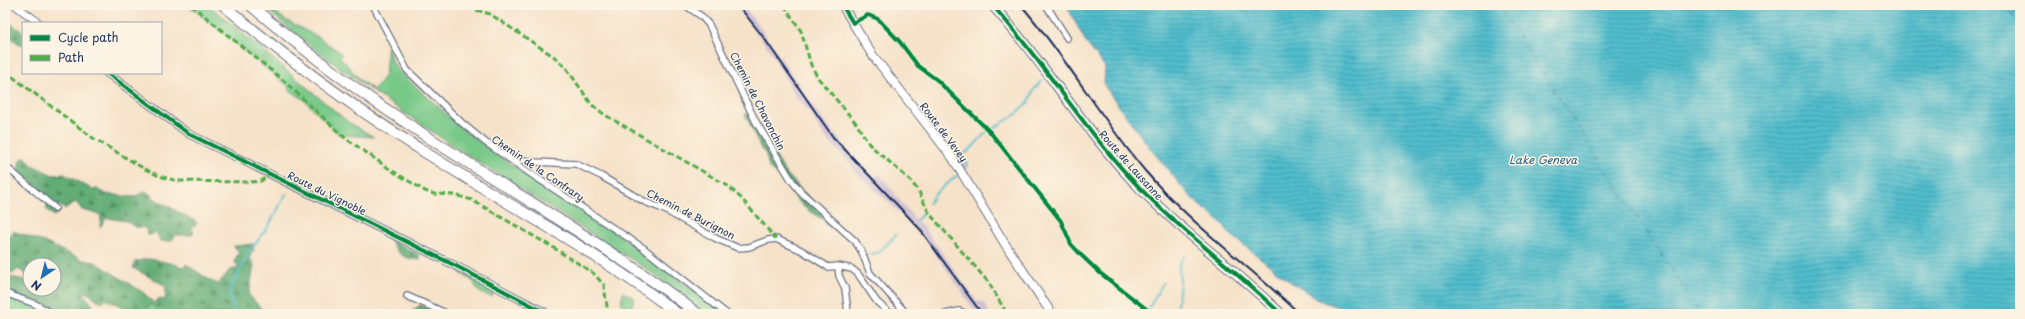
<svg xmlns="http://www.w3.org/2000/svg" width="2025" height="319" viewBox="0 0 2025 319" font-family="'Playpen Sans',sans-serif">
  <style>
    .railway { fill: #cdbed2 }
    .green { fill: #78c888; stroke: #4a7c73 }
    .forest { fill: url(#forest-firs); stroke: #3e6e69 }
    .water { fill: url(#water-rules); stroke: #367695 }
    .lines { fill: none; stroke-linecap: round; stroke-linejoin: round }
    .stream { stroke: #51bdcc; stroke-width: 2 }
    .ferry { stroke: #2b5a7f; stroke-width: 1; stroke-dasharray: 5 4; stroke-linecap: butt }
    .minor-casing { stroke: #686e83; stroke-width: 8 }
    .tertiary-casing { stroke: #686e83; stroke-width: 9 }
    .secondary-casing { stroke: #686e83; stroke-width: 10 }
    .primary-casing { stroke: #686e83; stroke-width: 11 }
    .motorway-casing { stroke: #686e83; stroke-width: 12 }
    .minor { stroke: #fff; stroke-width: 5.5 }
    .tertiary { stroke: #fff; stroke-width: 7 }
    .secondary { stroke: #fff; stroke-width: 8 }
    .primary { stroke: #fff; stroke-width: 9 }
    .motorway { stroke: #fff; stroke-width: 10 }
    .rail { stroke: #1b2f5e; stroke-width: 2 }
    .quiet { stroke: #52ab49; stroke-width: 3; stroke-dasharray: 6 3; stroke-linecap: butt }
    .cycleway-casing { stroke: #fcf5e5; stroke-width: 6 }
    .cycleway { stroke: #00873e; stroke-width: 4 }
    .labels { text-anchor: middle; stroke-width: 3; stroke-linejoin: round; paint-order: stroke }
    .street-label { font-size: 10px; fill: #1b2f5e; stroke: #fcf5e5 }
    .water-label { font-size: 11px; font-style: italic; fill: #2b5a7f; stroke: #fcf5e5 }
  </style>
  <defs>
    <pattern id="forest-firs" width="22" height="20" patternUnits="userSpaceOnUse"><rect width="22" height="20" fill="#62ac74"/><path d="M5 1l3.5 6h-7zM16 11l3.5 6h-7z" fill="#508c62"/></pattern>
    <pattern id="water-rules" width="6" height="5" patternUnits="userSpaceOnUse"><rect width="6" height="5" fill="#51bdcc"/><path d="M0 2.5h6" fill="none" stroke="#429aa9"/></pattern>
  </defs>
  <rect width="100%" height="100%" fill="#fcf5e5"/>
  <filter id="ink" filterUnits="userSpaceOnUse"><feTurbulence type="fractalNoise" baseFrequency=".025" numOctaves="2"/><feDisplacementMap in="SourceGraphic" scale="8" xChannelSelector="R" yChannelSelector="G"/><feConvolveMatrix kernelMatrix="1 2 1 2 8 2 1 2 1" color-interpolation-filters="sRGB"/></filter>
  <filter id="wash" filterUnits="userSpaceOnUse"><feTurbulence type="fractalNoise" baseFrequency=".012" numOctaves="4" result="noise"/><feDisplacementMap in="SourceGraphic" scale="16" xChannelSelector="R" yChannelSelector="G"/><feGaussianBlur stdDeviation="0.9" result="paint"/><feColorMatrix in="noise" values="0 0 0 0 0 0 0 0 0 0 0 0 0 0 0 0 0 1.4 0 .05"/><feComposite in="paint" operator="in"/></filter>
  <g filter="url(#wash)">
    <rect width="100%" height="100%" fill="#f6e2c9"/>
    <path class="railway" d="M735,5H742L757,23L822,119L869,174L875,177L880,174L903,205L927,232L976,300L984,303L990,314H977L928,243L904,217L853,169L852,165L823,135L809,111L797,99L769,49Z"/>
    <path class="green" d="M188,5H209L348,122L374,137L339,135L303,99L288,89L289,87Z
      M261,5H267L284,19L320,38L342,54L340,57L361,81L374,90L385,75L388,41L391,60L399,71L465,131L518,169L624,238L724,314H707L648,270L455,147L375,93L313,48Z
      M458,269L495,290L492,297C482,294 477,293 474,282L459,272Z
      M5,288L51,310L57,314H5Z
      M623,292L635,298L631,308L621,304Z
      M151,304L157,310L156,314H137L145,311Z"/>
    <path class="forest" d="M5,20L22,31L23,44L21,45L5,34Z
      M750,113L785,172L836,226L834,229L825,224L827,221C811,214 795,202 788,186L784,184L780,175L779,176L769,168L766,154L761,149L745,114Z
      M25,157L32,165L53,175L64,174L90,188L97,189L106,194L134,197L146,191L155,199L195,221L197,224L191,227L194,232L191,235H177L171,241H160L156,232L151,235H147L146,228L139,227L137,228L126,221L107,218L100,227L101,215L82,210L76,202L65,209L57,204L60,212L54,216L46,209L48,199L32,183L17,172L20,160Z
      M13,231L44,242L83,260L95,262L144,293L154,303L158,299L165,300L166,286L133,268L135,262C139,261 144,259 148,259C153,259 179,265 183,267L186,264L211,281L218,284L230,270L239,268L234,261L239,252L234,246L253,244L254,251L251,252L250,259L254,264L249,295L266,314H156L157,310L151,304L145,311L138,313L105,299L102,303L86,292L84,294L93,306L85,309L79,306L78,314H57L5,289V283L11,277L28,281L30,279V289H54V265H30V277L18,269L13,274L5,268V236L10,237Z
      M388,235L392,237L399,246H403L419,255L420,260C400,259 396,251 388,235Z
      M420,305L435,311L437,314H409Z"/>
    <path class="water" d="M1066,5H2020V314H1358L1321,301L1292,283L1230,234C1221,219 1204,211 1192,198C1160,162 1131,124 1104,85L1105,67L1087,44Z"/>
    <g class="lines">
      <path class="stream" d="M991,130L1018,113L1021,108L1028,104L1034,89L1042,81
        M965,169L967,165L962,155C973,150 977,140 987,132
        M929,203L935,194L959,174
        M917,220L924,212
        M870,255L879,252L896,235
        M1149,308L1163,283
        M235,314L229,292L248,254L269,225L286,194
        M1144,314L1146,312
        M1176,314L1180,284L1179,264L1184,256"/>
      <path class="ferry" d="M1498,5L1701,314
        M2005,5L2020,24"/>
    </g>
  </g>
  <g filter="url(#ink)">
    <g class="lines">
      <g class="minor-casing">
        <path id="minor" d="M373,5L407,70L462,123L485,142L531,174L642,247L727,314
          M685,5L701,16L709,25L756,122L792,181L801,192L855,241L862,252L870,273L907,314
          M1046,5L1067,38
          M509,158L535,162L576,164L601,176L645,202L663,209L715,238L738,248L749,247L768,240L776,239L801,250L828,267L838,266L852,269L858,274L877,302L891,314
          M5,166L55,208
          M838,266L839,276L845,288L848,314
          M5,293L35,304L53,314
          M407,296L448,314
          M946,314L959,311L967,314"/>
      </g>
      <g class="tertiary-casing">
        <path id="tertiary" d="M15,5L39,23
          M107,73L189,134L456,266L548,314"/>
      </g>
      <g class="secondary-casing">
        <path id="secondary" d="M842,5L871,53L952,157L1005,244L1052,314"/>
      </g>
      <g class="primary-casing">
        <path id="primary" d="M992,5C1040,57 1077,119 1124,171C1171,224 1230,265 1281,314"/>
      </g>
      <g class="motorway-casing">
        <path id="motorway" d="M223,5C289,60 358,111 431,156C513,208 601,254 678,314
          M250,5C299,46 349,85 402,120C500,186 604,242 698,314"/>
      </g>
      <use href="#minor" class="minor"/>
      <use href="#tertiary" class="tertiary"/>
      <use href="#secondary" class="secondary"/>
      <use href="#primary" class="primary"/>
      <use href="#motorway" class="motorway"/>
      <path class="rail" d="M738,5L764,38L833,137L919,228L982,314
        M1021,5C1067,58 1101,119 1146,172C1192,225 1249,266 1300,314"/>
      <path class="quiet" d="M191,5L283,80L344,137L391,170L425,191L434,194L455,195L472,200L554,248L593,273L604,285L608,314
        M459,5L490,14L556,58L567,69L592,105L605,115L728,186L741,198L776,239
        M784,5L801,31L811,65L818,78L856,123L869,144L911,181L919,192L929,213L989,283L1007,314
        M5,71L93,138L143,168L159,176L178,181L250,182L261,181L269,174"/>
      <g class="cycleway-casing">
        <path id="cycleway" d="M842,5L853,23L868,15L878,19L900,42L918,66L937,80L990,132L1061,221L1071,244L1081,255L1100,273L1153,314
          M992,5C1040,57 1077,119 1124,171C1171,224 1230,265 1281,314
          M107,73L189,134L456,266L548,314"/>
      </g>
      <use href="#cycleway" class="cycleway"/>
    </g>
  </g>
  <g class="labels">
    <g class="street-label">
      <text transform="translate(758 101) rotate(63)" y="4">Chemin de Chavonchin</text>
      <text transform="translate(944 132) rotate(53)" y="4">Route de Vevey</text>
      <text transform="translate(1131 165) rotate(48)" y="4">Route de Lausanne</text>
      <text transform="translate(538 168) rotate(34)" y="4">Chemin de la Confrary</text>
      <text transform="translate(327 193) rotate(26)" y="4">Route du Vignoble</text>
      <text transform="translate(691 214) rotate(27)" y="4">Chemin de Burignon</text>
    </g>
    <g class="water-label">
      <text x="1543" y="164">Lake Geneva</text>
    </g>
  </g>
  <rect width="2025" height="319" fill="none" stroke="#fcf5e5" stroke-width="20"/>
  <rect x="22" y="22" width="140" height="52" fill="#fcf5e5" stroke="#a2a6af"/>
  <rect x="30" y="35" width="20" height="6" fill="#00873e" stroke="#a2a6af"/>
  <text x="58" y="42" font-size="12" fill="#1b2f5e">Cycle path</text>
  <rect x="30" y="55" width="20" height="6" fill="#52ab49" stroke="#a2a6af"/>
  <text x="58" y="62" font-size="12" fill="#1b2f5e">Path</text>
  <g transform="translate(42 277) rotate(215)"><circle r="19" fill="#fcf5e5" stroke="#a2a6af"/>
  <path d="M0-3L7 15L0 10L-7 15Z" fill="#1f6fb2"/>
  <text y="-6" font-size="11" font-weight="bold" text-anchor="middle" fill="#1b2f5e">N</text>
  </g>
</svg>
